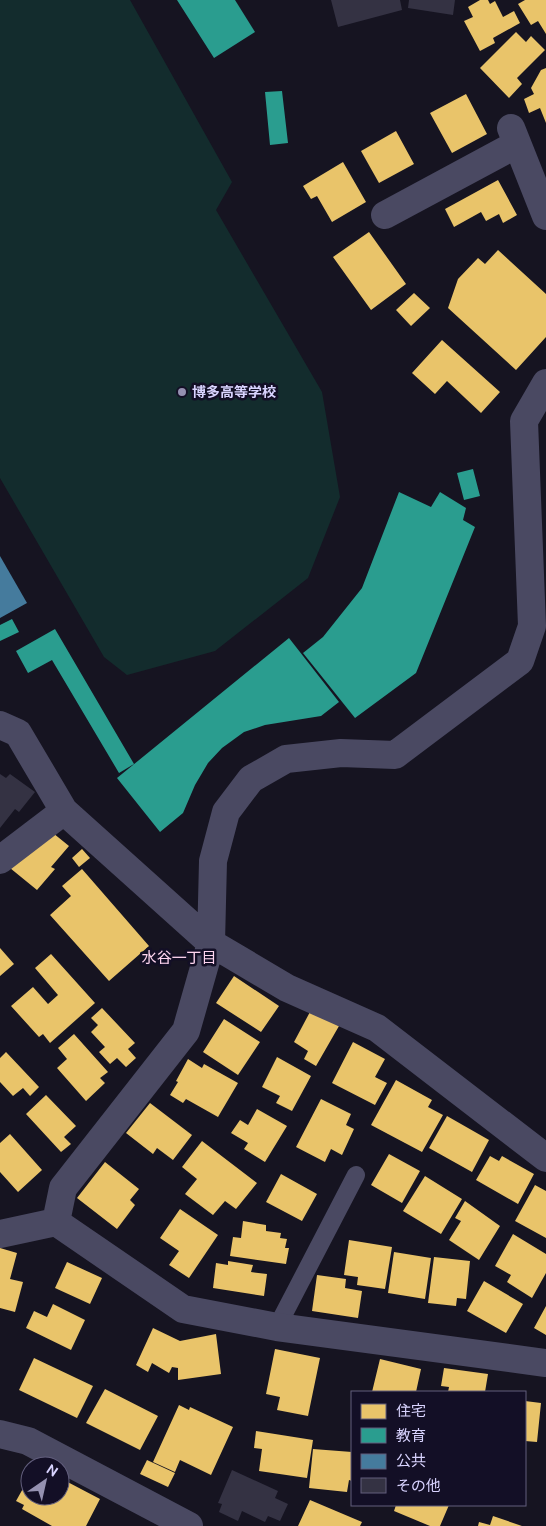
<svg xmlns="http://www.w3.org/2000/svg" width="546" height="1526" viewBox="0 0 546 1526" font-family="Ubuntu,'Noto Sans JP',sans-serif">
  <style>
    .green { fill: #132c2d }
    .homes { fill: #e9c46a }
    .schools { fill: #2a9d8f }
    .public { fill: #457b9d }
    .building { fill: #343243 }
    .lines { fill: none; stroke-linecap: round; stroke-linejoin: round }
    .service { stroke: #4a4962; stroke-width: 18 }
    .minor { stroke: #4a4962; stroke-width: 28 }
    .poi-dot { fill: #9591b1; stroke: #130f26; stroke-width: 2 }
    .labels { text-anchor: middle; stroke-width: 5; stroke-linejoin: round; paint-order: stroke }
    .poi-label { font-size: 14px; font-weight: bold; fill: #d9d4ff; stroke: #130f26; text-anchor: start }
    .neighbourhood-label { font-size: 15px; fill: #ffd6f0; stroke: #130f26 }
  </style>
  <rect width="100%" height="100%" fill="#161421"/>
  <path class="green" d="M0,0H130L232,182L216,210L322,392L340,497L308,578L215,651L127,675L104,657L0,478Z"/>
  <path class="homes" d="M480,0H488L490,4L495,1L503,17L514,11L520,23L493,38L495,43L480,51L464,21L473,17L468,7Z
    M525,0H546V34L538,21L531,25L518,4Z
    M516,32L526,42L531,36L545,50L517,78L522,84L509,98L480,68Z
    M546,68V123L540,108L529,113L524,99L534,94L531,88L541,70Z
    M466,94L487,134L452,153L430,113Z
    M396,131L414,164L379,183L361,151Z
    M343,162L366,202L332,222L317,196L311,199L303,186Z
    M498,180L517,215L503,223L499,214L486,221L481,212L454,227L445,209Z
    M369,232L406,284L371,310L333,257Z
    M498,250L546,294V337L516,370L448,308L458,279L478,258L485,264Z
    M414,293L430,308L411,326L396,310Z
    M442,340L500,392L481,413L447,381L435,394L412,373Z
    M48,829L69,846L51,867L55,869L37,890L10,868Z
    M82,849L90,858L79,867L72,858Z
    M82,869L149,946L109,981L50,915L71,896L62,886Z
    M0,948L14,964L0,976Z
    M51,954L95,1003L50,1043L43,1034L39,1037L11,1006L33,987L48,1004L58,995L35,968Z
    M234,976L279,1006L261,1032L216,1003Z
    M102,1008L135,1043L128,1049L136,1058L126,1067L117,1058L110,1064L99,1052L105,1047L91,1032L98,1025L91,1018Z
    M311,1010L339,1026L316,1066L304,1059L308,1051L294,1042Z
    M224,1019L260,1042L238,1075L203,1052Z
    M74,1034L108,1072L100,1078L105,1083L86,1101L57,1068L67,1059L58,1048Z
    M353,1042L385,1059L375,1077L387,1083L375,1105L332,1083Z
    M6,1052L39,1087L30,1096L23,1088L13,1096L0,1082V1058Z
    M277,1057L311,1076L292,1111L276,1103L280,1096L262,1087Z
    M188,1059L202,1068L204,1064L238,1083L218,1117L186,1099L183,1103L170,1095L178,1082L176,1081Z
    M396,1080L432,1100L428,1107L443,1115L422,1152L371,1125Z
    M46,1095L76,1126L64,1137L71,1144L61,1152L26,1114Z
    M321,1099L351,1114L346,1125L354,1129L342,1155L331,1149L325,1162L296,1147Z
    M150,1103L192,1135L173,1160L157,1148L153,1154L126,1133Z
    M257,1109L287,1126L265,1162L244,1149L248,1143L231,1133L240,1120L248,1125Z
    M447,1116L489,1140L472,1172L429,1148Z
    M10,1134L42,1170L18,1192L0,1172V1143Z
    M202,1141L257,1183L236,1209L225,1201L213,1215L185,1194L197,1179L182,1167Z
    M389,1154L420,1171L402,1203L371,1185Z
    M490,1156L499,1161L502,1156L534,1174L518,1204L476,1180Z
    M105,1162L139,1189L130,1200L135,1205L117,1229L77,1198Z
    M281,1174L317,1194L302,1221L266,1202Z
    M425,1176L462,1199L441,1234L403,1211Z
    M535,1185L546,1191V1238L515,1221Z
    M465,1201L500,1226L479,1260L449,1240L461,1221L455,1218Z
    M180,1209L218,1235L189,1278L169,1265L179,1251L160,1238Z
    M243,1221L266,1225V1231L281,1233L280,1238L287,1239L285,1248H289L286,1264L230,1256L233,1237L241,1238Z
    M513,1234L546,1254V1273L532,1298L507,1282L511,1275L495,1266Z
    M349,1240L392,1247L385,1289L357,1285L358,1277L344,1275Z
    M0,1248L17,1253L10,1279L23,1282L15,1312L0,1308Z
    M394,1252L431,1258L425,1299L388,1293Z
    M434,1257L470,1261L466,1299L457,1298L456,1306L428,1303Z
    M228,1261L253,1265L251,1272L267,1274L264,1296L213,1288L216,1263L228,1265Z
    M67,1262L102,1278L90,1304L55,1288Z
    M317,1275L346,1279L345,1288L362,1291L358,1318L312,1311Z
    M484,1281L523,1304L506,1333L467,1311Z
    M53,1304L85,1320L71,1350L26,1328L34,1311L47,1317Z
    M546,1306V1335L534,1328Z
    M153,1328L180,1341L216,1334L221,1374L178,1380V1368L172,1367L169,1373L152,1363L148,1372L136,1365Z
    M275,1349L320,1358L308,1416L277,1410L280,1397L266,1394Z
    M34,1358L93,1386L77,1418L19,1390Z
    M380,1359L421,1369L416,1392H372Z
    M444,1368L488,1374L485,1392H448L449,1387L441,1386Z
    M105,1389L158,1416L140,1450L86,1423Z
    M525,1401L541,1403L537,1442L525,1441Z
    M179,1405L189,1410L190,1407L233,1427L211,1475L180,1460L175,1472L153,1462Z
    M256,1431L313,1440L307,1478L259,1471L262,1449L254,1448Z
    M313,1449L352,1452V1481L349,1480L347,1492L309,1488Z
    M147,1460L175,1473L168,1487L140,1474Z
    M30,1476V1496H60V1478L100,1499L86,1526H52L22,1509L24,1505L16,1501Z
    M310,1500L362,1522L360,1526H298Z
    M396,1505H449L440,1526H430L394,1511Z
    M493,1516L522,1526H478L479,1522L490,1525Z"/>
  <path class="schools" d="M177,0H235L255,32L214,58Z
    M282,91L288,143L270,145L265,92Z
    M473,469L480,496L464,500L457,473Z
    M399,492L431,507L440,492L466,508L463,520L475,527L416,673L355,718L303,653L323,637L362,588Z
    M12,619L19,632L0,641V625Z
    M55,629L134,764L119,773L52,660L28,673L16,651Z
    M289,638L339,702L321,716L265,725L244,732L222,748L208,763L195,785L183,813L160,832L117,778Z"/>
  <path class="public" d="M0,556L27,603L0,618Z"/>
  <path class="building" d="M331,0H400L402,10L338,27Z
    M409,0H455L453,15L408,8Z
    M0,774L6,778L10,774L35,792L19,812L15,809L0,828Z
    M232,1470L278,1491L275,1498L288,1504L280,1521L268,1516L265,1522L242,1511L238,1521L219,1512L222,1504L218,1503Z"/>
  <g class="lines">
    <path class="service" d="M277,1327L356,1175"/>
    <path class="minor" d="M511,128L546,216
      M385,215L517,144
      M0,725L18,733L64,811
      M0,860L64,811L211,943L287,988L377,1028L546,1158
      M56,1222L63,1188L186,1031L211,943L213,861L226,812L251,779L286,759L341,753L395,755L520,661L532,626L524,421L546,383
      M0,1234L56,1222L183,1309L277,1327L546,1363
      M0,1434L28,1441L189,1526"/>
  </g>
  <circle class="poi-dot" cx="182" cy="392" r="5"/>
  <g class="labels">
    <g class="poi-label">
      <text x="192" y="397">博多高等学校</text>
    </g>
    <g class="neighbourhood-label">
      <text x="179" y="963">水谷一丁目</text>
    </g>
  </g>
  <rect x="351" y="1391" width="175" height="115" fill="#130f26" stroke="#625e7d"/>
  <rect x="361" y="1404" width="25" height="15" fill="#e9c46a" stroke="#625e7d"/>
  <text x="396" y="1416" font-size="15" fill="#d9d4ff">住宅</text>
  <rect x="361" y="1428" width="25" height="15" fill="#2a9d8f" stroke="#625e7d"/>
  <text x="396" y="1441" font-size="15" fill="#d9d4ff">教育</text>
  <rect x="361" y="1454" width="25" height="15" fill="#457b9d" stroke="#625e7d"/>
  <text x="396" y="1466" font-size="15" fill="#d9d4ff">公共</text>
  <rect x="361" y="1478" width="25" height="15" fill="#343243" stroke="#625e7d"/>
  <text x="396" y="1491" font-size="15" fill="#d9d4ff">その他</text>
  <g transform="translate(45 1481) rotate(34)"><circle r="24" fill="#130f26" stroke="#625e7d"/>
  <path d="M0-4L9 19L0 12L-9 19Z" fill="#9591b1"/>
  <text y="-8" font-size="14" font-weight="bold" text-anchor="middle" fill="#d9d4ff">N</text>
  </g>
</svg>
